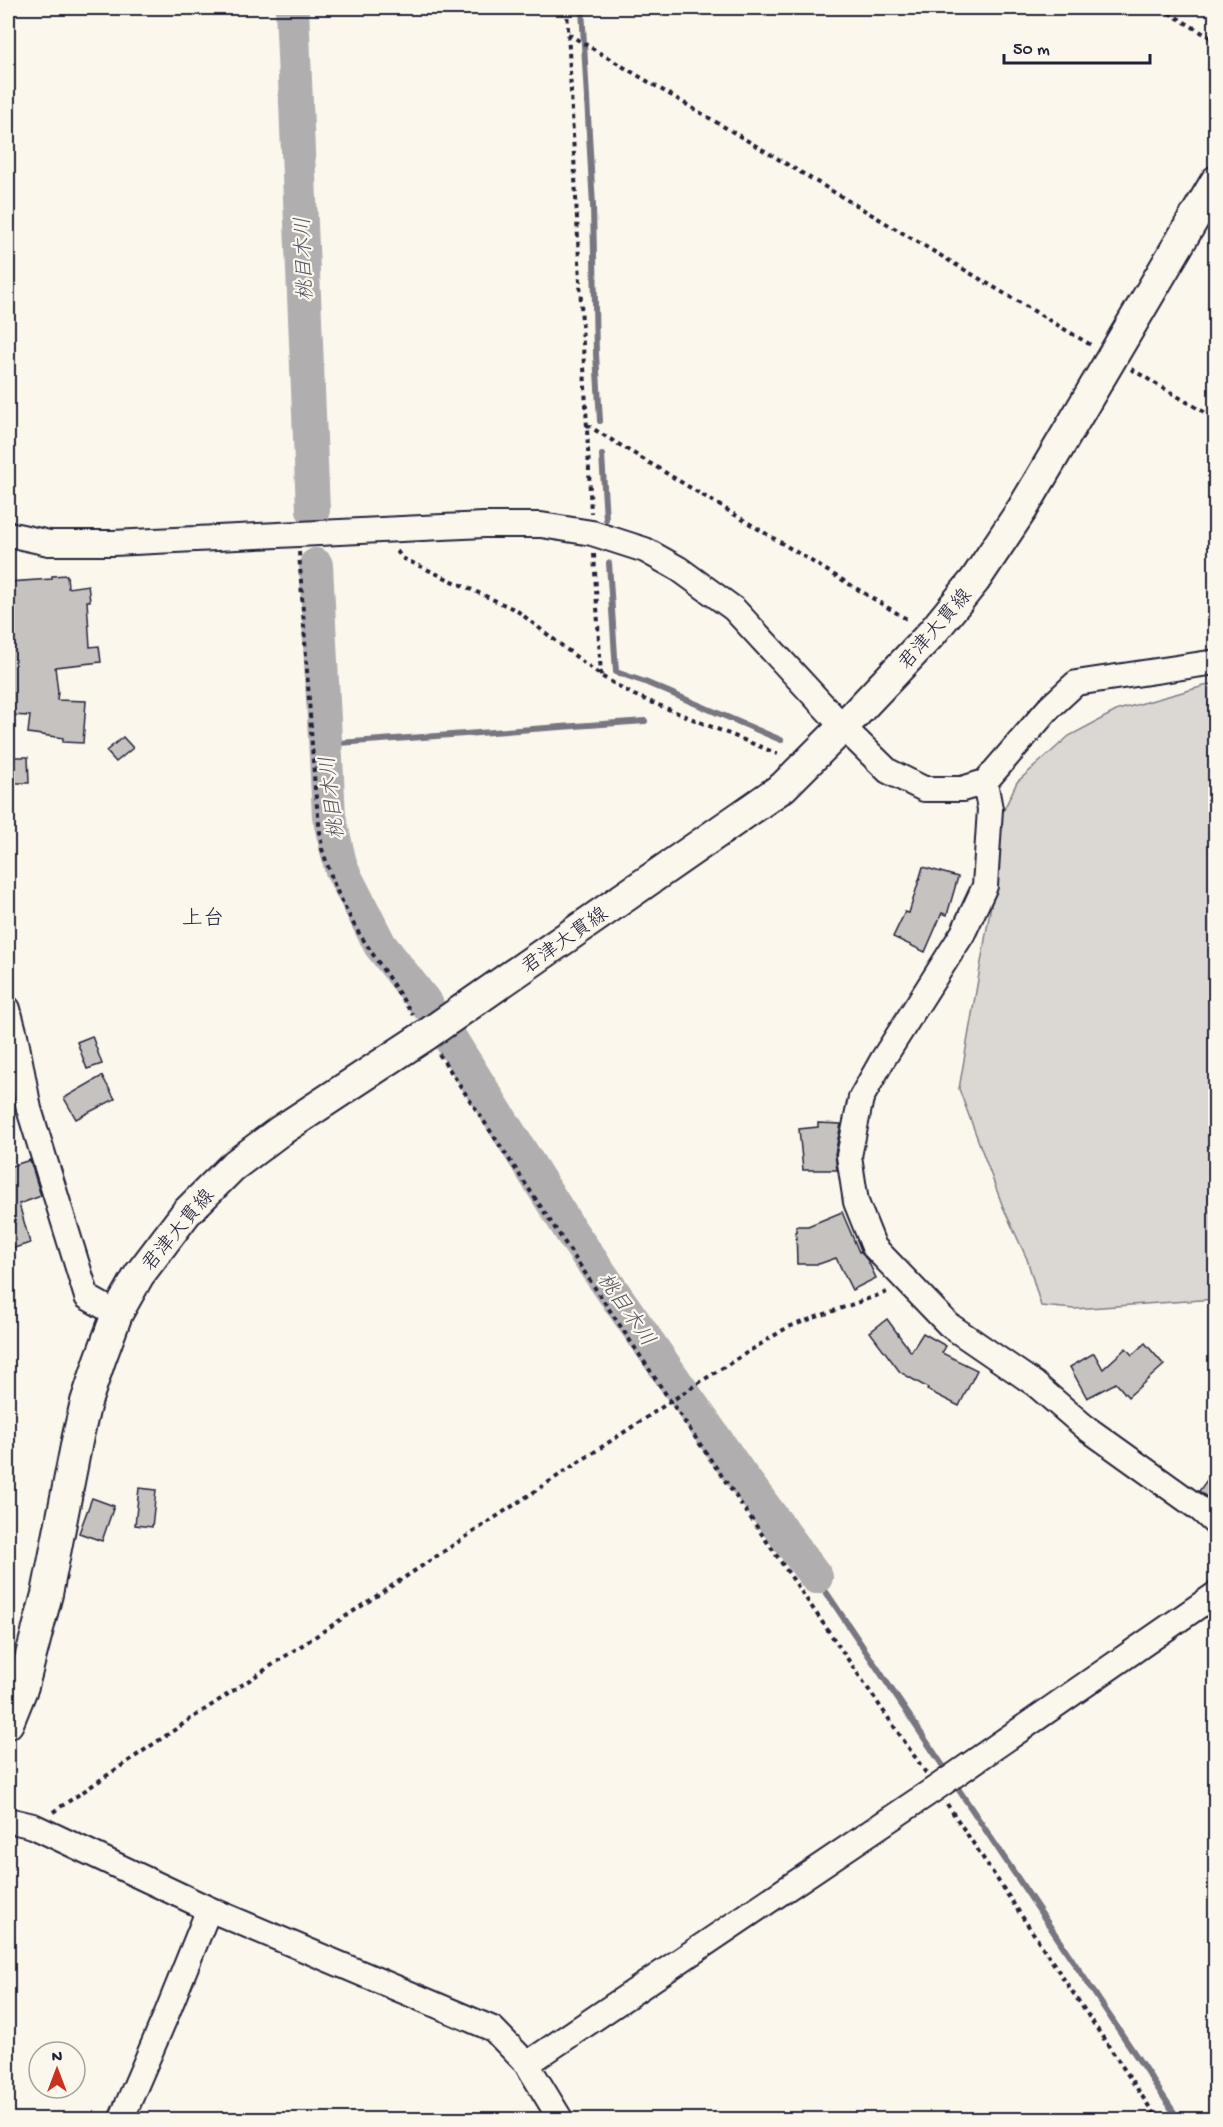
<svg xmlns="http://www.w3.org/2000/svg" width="1223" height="2127" viewBox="0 0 1223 2127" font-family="'Gochi Hand','Klee One',sans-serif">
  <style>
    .green { fill: #dbd8d3; stroke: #7e7d87; stroke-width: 1.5 }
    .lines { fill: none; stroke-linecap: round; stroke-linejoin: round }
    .stream { stroke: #787681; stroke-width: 6 }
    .river { stroke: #b1aeb0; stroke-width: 34 }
    .building { fill: #c6c2c0; stroke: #22223b; stroke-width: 1.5 }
    .minor-casing { stroke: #22223b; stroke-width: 28 }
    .major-casing { stroke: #22223b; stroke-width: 34 }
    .path { stroke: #22223b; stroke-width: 4; stroke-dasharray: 4.5 4.5; stroke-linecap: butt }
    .minor { stroke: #fbf7ec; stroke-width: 24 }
    .major { stroke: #fbf7ec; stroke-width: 30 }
    .labels { text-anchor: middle; stroke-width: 4.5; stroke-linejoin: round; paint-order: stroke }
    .street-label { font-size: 20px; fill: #22223b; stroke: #fbf7ec }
    .water-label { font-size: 21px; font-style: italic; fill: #545364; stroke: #fbf7ec }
    .neighbourhood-label { font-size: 21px; fill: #22223b; stroke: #fbf7ec }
  </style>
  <rect width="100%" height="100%" fill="#fbf7ec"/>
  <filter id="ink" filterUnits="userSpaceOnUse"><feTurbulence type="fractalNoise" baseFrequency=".0167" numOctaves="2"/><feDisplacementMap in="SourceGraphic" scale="12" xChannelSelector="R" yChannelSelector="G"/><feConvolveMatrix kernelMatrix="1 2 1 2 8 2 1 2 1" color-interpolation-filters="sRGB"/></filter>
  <g filter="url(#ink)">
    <path class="green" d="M1215,683V1299L1074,1309L1041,1306L1027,1259L1003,1207L959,1089L999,859L1002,814L1017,782L1069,736L1118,710Z"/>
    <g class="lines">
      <path class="stream" d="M582,8L593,206L596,354L600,421
        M602,455L606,519
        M609,563L616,672L645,682L781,740
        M325,744L645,721
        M816,1577L947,1772
        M953,1781L1179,2120"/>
      <path class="river" d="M292,8L313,510
        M316,565L329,816L341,868L380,945L427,1005
        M448,1035L570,1230L737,1470L816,1577"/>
    </g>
    <path class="building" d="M67,575L68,588L88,585L90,601H87L90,647L99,646L101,662L55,667L58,692L57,700L86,701L83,743L63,742V738L28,733L30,716L8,715V582L52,579V576Z
      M123,737L133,748L116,762L106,751Z
      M8,757H28L29,783H8Z
      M923,867L958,877L947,915L942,913L925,952L893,937L905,912L909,913Z
      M92,1036L102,1064L87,1069L77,1042Z
      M102,1076L115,1099L76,1119L64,1098Z
      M818,1123L841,1124L835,1154L837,1170H803L799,1129L818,1127Z
      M30,1160L41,1196L19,1204L30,1243L8,1250V1167Z
      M842,1212L859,1252L860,1251L868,1261L876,1278L852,1290L836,1258L819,1264H797L796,1226H808Z
      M887,1319L911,1352L923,1333L946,1346L942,1353L977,1370L959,1406L927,1390L928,1388L900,1372L870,1332Z
      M1145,1343L1164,1365L1128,1397L1116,1383L1087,1398L1070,1367L1094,1353L1103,1369L1126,1348L1132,1355Z
      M1215,1469V1498L1213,1502L1199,1491Z
      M139,1488L156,1490L152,1527L135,1525Z
      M92,1498L114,1506L102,1541L79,1533Z"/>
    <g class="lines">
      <g class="minor-casing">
        <path id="minor" d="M8,534L49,543H113L484,525H541L592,533L645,550L679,569L734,609L843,727L888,771L924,789H962L985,782L1049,708L1076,683L1216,662
          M985,782L990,809L985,886L963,933L883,1059L861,1098L849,1156L856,1202L874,1247L949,1325L1035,1384L1085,1427L1201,1510L1216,1524
          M8,1009L15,1035L29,1109L87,1297L117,1314
          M8,1820L33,1826L209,1909L493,2029L527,2064L561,2120
          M527,2064L936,1788L1216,1594
          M121,2120L167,2013L209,1909"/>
      </g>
      <g class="major-casing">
        <path id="major" d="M8,1723L23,1686L47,1594L78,1436L86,1402L100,1360L117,1314L139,1275L186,1213L232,1167L280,1131L426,1035L783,787L843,727L931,634L975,580L1023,508L1216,181"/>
      </g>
      <path class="path" d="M567,8L591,513
        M1161,8L1216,41
        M568,34L1091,345
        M1131,369L1216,419
        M587,425L910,621
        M397,551L402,558L516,610L601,676L634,695L778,754
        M299,552L315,789L322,849L335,887L355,927L413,1015
        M594,554L601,676
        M439,1054L671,1402L926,1773
        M947,1804L1158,2120
        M53,1812L189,1720L700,1382L788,1327L890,1291"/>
      <use href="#minor" class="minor"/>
      <use href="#major" class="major"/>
    </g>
  </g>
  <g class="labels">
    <g class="street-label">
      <text transform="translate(934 628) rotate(-49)" y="7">君津大貫線</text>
      <text transform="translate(564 939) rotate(-35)" y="7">君津大貫線</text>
      <text transform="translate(177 1229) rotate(-50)" y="7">君津大貫線</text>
    </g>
    <g class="water-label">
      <text transform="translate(303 259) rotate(-92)" y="7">桃目木川</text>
      <text transform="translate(331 798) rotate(-97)" y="7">桃目木川</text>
      <text transform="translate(627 1309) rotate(55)" y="7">桃目木川</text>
    </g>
    <g class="neighbourhood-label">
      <text x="203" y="924">上台</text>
    </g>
  </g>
  <rect width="1223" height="2127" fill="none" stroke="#fbf7ec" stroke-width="30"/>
  <rect x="15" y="15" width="1193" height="2097" fill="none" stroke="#22223b" stroke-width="2" filter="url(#ink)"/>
  <g transform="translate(57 2070)"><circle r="28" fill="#fbf7ec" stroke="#a4a2a5" stroke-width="1.5"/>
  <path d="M0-4.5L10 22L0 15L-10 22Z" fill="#c8321e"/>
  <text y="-9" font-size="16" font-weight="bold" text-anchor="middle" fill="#22223b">N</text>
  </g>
  <path d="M1004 54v9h146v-9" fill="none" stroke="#22223b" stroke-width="3"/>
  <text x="1013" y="54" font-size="18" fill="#22223b" stroke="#fbf7ec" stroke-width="4.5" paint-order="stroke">50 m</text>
</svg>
